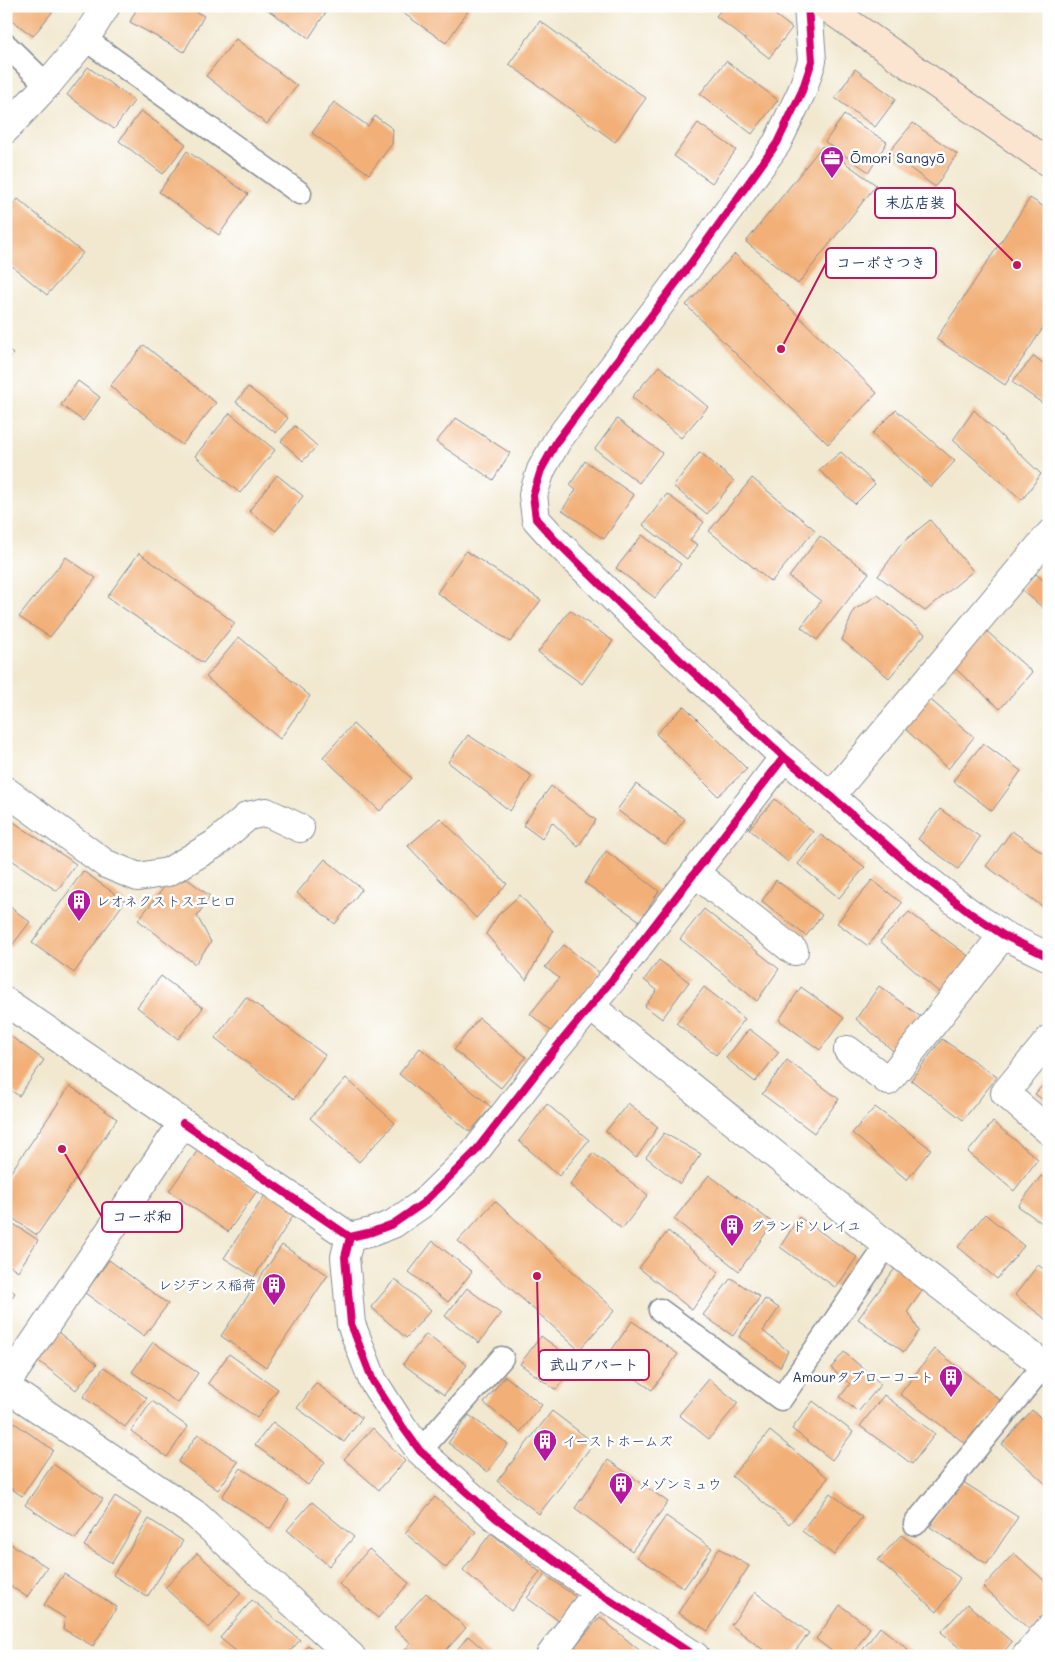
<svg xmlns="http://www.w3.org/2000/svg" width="1055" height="1662" viewBox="0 0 1055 1662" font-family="Mali,'Klee One',sans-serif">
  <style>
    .building { fill: #f2b078 }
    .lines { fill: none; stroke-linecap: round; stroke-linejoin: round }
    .lane-casing { stroke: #868c96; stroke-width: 25 }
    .street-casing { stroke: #868c96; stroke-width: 30 }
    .secondary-casing { stroke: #868c96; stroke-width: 30 }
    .lane { stroke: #fff; stroke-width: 22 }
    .street { stroke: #fff; stroke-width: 28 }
    .secondary { stroke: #fce5d0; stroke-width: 28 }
    .cycleway-casing { stroke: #fff; stroke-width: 11 }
    .cycleway { stroke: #d6006c; stroke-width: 8 }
    .labels { text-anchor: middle; stroke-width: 5; stroke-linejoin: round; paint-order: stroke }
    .poi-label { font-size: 14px; fill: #1b2f5e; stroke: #fff; text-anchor: start }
    .leader { fill: none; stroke: #c2185b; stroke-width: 2 }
    .callout-dot { fill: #c2185b; stroke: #fff; stroke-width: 2 }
    .callout { fill: #fff; stroke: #c2185b; stroke-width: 2 }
    .callout-label { font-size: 15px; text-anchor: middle; font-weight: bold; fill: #1b2f5e }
  </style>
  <rect width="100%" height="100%" fill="#fff"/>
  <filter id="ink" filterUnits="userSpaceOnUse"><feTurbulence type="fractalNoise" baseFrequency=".02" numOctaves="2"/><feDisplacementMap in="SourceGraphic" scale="10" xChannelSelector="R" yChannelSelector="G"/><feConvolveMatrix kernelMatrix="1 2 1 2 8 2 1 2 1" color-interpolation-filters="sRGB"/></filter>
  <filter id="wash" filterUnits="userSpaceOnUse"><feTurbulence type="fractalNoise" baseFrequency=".0096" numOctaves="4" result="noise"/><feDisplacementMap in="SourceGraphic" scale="20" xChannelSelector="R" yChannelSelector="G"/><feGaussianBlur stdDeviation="1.12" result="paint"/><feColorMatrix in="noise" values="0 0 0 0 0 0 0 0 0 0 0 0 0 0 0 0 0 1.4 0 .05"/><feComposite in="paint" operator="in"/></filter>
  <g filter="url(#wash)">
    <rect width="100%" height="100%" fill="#f1e8cf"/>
    <g id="blocks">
      <path class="building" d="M6,6H57L33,36L6,16Z
        M138,6H185L204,16L184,52L130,22Z
        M262,6H330L309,38Z
        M393,6H468L470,8L446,43Z
        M724,6H764L792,28L769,58L716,16Z
        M540,21L646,98L615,142L509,64Z
        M236,39L297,86L267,124L206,76Z
        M726,61L778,100L752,134L700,94Z
        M88,67L134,101L114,129L67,95Z
        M855,69L896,99L875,127L835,98Z
        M334,102L368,126L375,116L393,129L392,144L369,174L312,133Z
        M141,111L186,144L163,174L119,141Z
        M844,115L887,142L869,172L825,142Z
        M698,123L736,150L712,183L674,156Z
        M913,123L957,154L935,187L889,152Z
        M822,146L876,185L798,284L746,242Z
        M187,151L248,194L219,235L159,192Z
        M1030,198L1049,210V319L1005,385L936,339Z
        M18,199L83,253L47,295L6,261V213Z
        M735,254L877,393L828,444L686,305Z
        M144,345L216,403L182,445L110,386Z
        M6,348L13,354L6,362Z
        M1034,356L1049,368V392L1042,403L1012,382Z
        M659,366L708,407L681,438L632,397Z
        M78,381L100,397L83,421L61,405Z
        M248,387L288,418L276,433L236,402Z
        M6,405L11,408L6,415Z
        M896,410L955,461L931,487L872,434Z
        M974,410L1041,474L1022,500L953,440Z
        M230,413L275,450L240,493L195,456Z
        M456,418L510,453L493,480L436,442Z
        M617,419L662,453L639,483L595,449Z
        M295,426L317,446L303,461L281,441Z
        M700,452L734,481L707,514L673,486Z
        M841,452L875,484L855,504L819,470Z
        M585,461L634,495L604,539L562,510L576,490L570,485Z
        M277,475L303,496L276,531L249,511Z
        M752,478L815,530L771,582L709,531Z
        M667,494L704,522L690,540L698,545L687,559L643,525Z
        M930,520L973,571L925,611L878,576L902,543Z
        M642,535L681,564L655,598L616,568Z
        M820,536L869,573L817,640L801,627L821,601L789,577Z
        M466,551L541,600L510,642L437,593Z
        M139,553L235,623L203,663L107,597Z
        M66,557L96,578L50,637L19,617Z
        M1036,574L1049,585V613L1021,589Z
        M878,595L925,634L889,678L842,640L854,610Z
        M570,610L613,641L582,684L538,652Z
        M981,626L1032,672L1000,709L948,662Z
        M239,637L310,696L280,739L206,677Z
        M926,696L974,737L948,769L901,725Z
        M684,706L747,769L718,796L656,734Z
        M353,724L411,778L380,811L323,757Z
        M468,735L532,776L510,811L448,762Z
        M983,743L1021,771L992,811L953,781Z
        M636,784L685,819L665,845L617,810Z
        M551,786L596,820L578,847L552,822L542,839L523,825Z
        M775,799L813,832L788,862L749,829Z
        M940,809L980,837L958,869L918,839Z
        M440,818L507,884L476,918L408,846Z
        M12,821L76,864L57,891L6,856V830Z
        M1012,831L1049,857V911L986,866Z
        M821,835L865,867L839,898L798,864Z
        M606,851L659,891L640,921L585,883Z
        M325,859L362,889L335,924L297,893Z
        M83,871L125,901L74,973L32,943Z
        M187,879L210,896L197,916L211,942L195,964L138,920L166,885Z
        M776,880L822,915L806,936L762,901Z
        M872,880L902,903L868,946L837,923Z
        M520,895L553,931L526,980L486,934L498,915Z
        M6,904L30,922L10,948L6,945Z
        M704,909L779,969L757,1001L680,939Z
        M909,912L971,958L941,994L880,941Z
        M564,945L600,973L552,1032L530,1014L559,978L545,967Z
        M659,960L689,982L662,1019L645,1006L657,990L644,980Z
        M161,976L203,1008L178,1039L137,1007Z
        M879,986L925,1020L899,1056L856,1019Z
        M704,987L745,1019L716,1055L676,1023Z
        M801,987L844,1018L820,1050L779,1020Z
        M246,997L325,1055L294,1099L215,1038Z
        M479,1018L526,1057L501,1088L454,1050Z
        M749,1029L779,1052L755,1082L726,1058Z
        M6,1033L44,1060L19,1096L6,1087Z
        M942,1039L997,1077L963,1120L911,1080Z
        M420,1048L491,1107L470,1132L399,1074Z
        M787,1060L839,1099L814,1133L762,1094Z
        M346,1078L395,1123L359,1162L310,1118Z
        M1049,1078V1104L1035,1094Z
        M70,1086L117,1119L37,1235L6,1214V1179Z
        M628,1103L658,1127L636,1158L606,1131Z
        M547,1104L589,1140L559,1176L519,1141Z
        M875,1107L931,1149L907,1180L852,1133Z
        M993,1122L1038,1159L1014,1191L968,1152Z
        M664,1133L701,1154L680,1184L646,1157Z
        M198,1150L257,1191L228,1232L169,1191Z
        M593,1153L648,1195L622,1229L570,1185Z
        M709,1175L773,1223L739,1271L674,1219Z
        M1041,1176L1049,1181V1228L1018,1206Z
        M269,1189L298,1208L254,1277L224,1258Z
        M495,1201L615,1310L579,1350L458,1241Z
        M985,1214L1024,1246L997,1279L958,1247Z
        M799,1217L857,1257L836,1288L780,1247Z
        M6,1219L38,1240L18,1271L6,1263Z
        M668,1231L719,1272L692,1310L639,1268Z
        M433,1241L472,1272L448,1302L409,1272Z
        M282,1245L328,1275L266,1367L221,1336Z
        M109,1260L168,1304L144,1336L85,1293Z
        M1038,1265L1049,1273V1322L1015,1295Z
        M896,1267L924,1288L908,1311L919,1331L904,1352L858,1319Z
        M731,1278L760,1297L733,1336L703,1315Z
        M395,1279L431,1310L406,1338L371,1307Z
        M6,1287L15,1293L6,1307Z
        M467,1288L501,1314L479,1343L445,1316Z
        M765,1299L779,1308L763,1331L788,1351L780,1367L739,1337Z
        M632,1321L678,1354L652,1390L606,1358Z
        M58,1332L97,1364L76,1390L36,1359Z
        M426,1334L467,1365L444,1395L403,1364Z
        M541,1336L576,1362L556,1390L520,1364Z
        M153,1342L198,1373L178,1403L132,1372Z
        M935,1349L1001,1401L967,1445L900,1394Z
        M844,1352L881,1384L858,1412L840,1397L850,1384L831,1368Z
        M229,1354L278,1389L257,1418L208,1383Z
        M104,1367L147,1398L125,1427L83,1397Z
        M505,1376L542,1405L520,1432L484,1403Z
        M709,1379L738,1403L709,1439L679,1415Z
        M316,1383L362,1418L344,1442L297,1408Z
        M884,1395L935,1434L912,1464L860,1426Z
        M152,1401L188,1427L167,1457L131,1431Z
        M813,1401L853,1432L832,1460L792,1429Z
        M1032,1410L1049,1425V1487L1002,1444Z
        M552,1411L594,1443L539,1514L497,1481Z
        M469,1415L508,1444L487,1472L448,1443Z
        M6,1417L53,1450L22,1496L6,1485Z
        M273,1422L325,1462L308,1485L255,1445Z
        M373,1428L405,1461L379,1490L344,1459Z
        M770,1431L828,1478L789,1524L732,1476Z
        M198,1434L238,1462L218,1490L178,1462Z
        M608,1460L668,1502L632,1551L575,1508Z
        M53,1464L103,1499L75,1539L25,1505Z
        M241,1468L289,1500L270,1529L222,1497Z
        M960,1480L1018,1517L987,1564L930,1527Z
        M830,1493L862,1517L834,1555L802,1531Z
        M115,1496L142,1513L112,1563L84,1546Z
        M435,1497L476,1532L446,1568L405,1533Z
        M312,1502L354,1537L329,1566L287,1530Z
        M666,1516L712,1548L684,1588L637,1557Z
        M149,1519L183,1541L147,1597L113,1575Z
        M491,1533L540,1572L511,1611L463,1570Z
        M901,1535L960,1578L937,1612L878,1560Z
        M6,1541L47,1567L27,1597L6,1583Z
        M719,1548L749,1566L708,1631L678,1613Z
        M369,1549L409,1583L378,1618L339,1584Z
        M197,1553L241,1593L209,1628L165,1588Z
        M1014,1553L1049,1585V1613L1032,1632L983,1587Z
        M64,1574L117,1607L93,1646L63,1629L65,1618L44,1605Z
        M545,1575L576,1597L559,1621L527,1598Z
        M755,1592L809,1633L791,1656H771L731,1625Z
        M426,1593L466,1628L441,1656H400L411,1643L394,1628Z
        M252,1600L300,1640L286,1656H242L220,1638Z
        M967,1604L1012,1642L1000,1656H969L941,1632Z
        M840,1605L870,1628L851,1656H838L816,1639Z
        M600,1617L646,1656H586L575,1646Z
        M880,1627L908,1649L903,1656H858Z
        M468,1636L491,1656H452Z
        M308,1645L321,1656H299Z"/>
    </g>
  </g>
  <g filter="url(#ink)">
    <use href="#blocks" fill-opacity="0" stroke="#868c96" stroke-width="1"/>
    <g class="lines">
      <g class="lane-casing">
        <path id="lane" d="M85,39L300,193
          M6,45L47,85
          M660,1310L781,1399L887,1245
          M420,1451L502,1358
          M915,1524L1044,1365"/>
      </g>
      <g class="street-casing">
        <path id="street" d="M808,6L812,61L802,91L777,143L691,263L557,441L541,470L533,495L536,519L554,539L621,605L784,757L831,796L916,871L970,913L1003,935L1049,957
          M6,129L47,85L85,39L106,6
          M6,791L106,864L138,877L168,872L215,844L248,816L266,812L300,828
          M831,796L1049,535
          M695,873L794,951
          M6,1002L183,1123L6,1384
          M590,1006L887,1245L1049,1369
          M1049,1040L1005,1093L1049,1131
          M848,1050L888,1081L1003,935
          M183,1123L350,1237L345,1257L351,1324L373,1381L402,1426L420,1451L496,1518L597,1592L695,1656
          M350,1237L372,1232L393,1224L422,1204L474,1153L555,1049L616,975L784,757
          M6,1387L195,1514L351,1656
          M550,1656L597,1592
          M1026,1656L1049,1629"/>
      </g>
      <g class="secondary-casing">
        <path id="secondary" d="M825,6L1049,163"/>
      </g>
      <use href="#lane" class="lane"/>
      <use href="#street" class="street"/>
      <use href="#secondary" class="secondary"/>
      <g class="cycleway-casing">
        <path id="cycleway" d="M808,6L812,61L802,91L777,143L691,263L557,441L541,470L533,495L536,519L554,539L621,605L784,757L831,796L916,871L970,913L1003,935L1049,957
          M183,1123L350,1237L345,1257L351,1324L373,1381L402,1426L420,1451L496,1518L597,1592L695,1656
          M350,1237L372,1232L393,1224L422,1204L474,1153L555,1049L616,975L784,757"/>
      </g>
      <use href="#cycleway" class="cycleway"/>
    </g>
  </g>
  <defs>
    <g id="office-pin" transform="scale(1.25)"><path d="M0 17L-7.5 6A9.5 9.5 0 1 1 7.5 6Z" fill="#b5179e" stroke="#fff"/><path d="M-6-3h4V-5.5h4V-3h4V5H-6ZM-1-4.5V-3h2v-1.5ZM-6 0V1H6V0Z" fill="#fff"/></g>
    <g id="building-pin" transform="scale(1.25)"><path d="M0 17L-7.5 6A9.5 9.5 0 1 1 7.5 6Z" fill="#b5179e" stroke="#fff"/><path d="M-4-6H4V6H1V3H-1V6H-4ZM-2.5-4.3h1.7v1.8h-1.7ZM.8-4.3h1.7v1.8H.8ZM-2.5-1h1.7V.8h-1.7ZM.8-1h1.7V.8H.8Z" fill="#fff"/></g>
  </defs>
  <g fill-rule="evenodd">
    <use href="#office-pin" x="832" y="158"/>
    <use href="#building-pin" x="79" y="901"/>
    <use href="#building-pin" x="732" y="1226"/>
    <use href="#building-pin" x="274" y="1285"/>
    <use href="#building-pin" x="951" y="1377"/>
    <use href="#building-pin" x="545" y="1441"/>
    <use href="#building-pin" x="621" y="1484"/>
  </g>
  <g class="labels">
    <g class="poi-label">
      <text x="850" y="163">Ōmori Sangyō</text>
      <text x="96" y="906">レオネクストスエヒロ</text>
      <text x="750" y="1231">グランドソレイユ</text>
      <text x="256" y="1290" text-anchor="end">レジデンス稲荷</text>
      <text x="934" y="1382" text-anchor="end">Amourタプローコート</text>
      <text x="562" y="1446">イーストホームズ</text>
      <text x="638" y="1489">メゾンミュウ</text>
    </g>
  </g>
  <path class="leader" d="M1017 265L955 203M781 349L826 263M62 1149L102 1217M537 1276L539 1365"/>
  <g class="callout-dot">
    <circle cx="1017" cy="265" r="5"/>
    <circle cx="781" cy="349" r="5"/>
    <circle cx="62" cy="1149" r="5"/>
    <circle cx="537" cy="1276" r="5"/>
  </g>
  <g class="callout">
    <rect x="875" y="188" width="80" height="30" rx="5"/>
    <rect x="826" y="248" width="110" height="30" rx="5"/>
    <rect x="102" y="1202" width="80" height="30" rx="5"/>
    <rect x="539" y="1350" width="110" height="30" rx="5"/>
  </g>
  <g class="callout-label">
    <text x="915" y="208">末広店装</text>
    <text x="881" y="268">コーポさつき</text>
    <text x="142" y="1222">コーポ和</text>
    <text x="594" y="1370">武山アパート</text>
  </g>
  <rect width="1055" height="1662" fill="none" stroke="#fff" stroke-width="25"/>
</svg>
